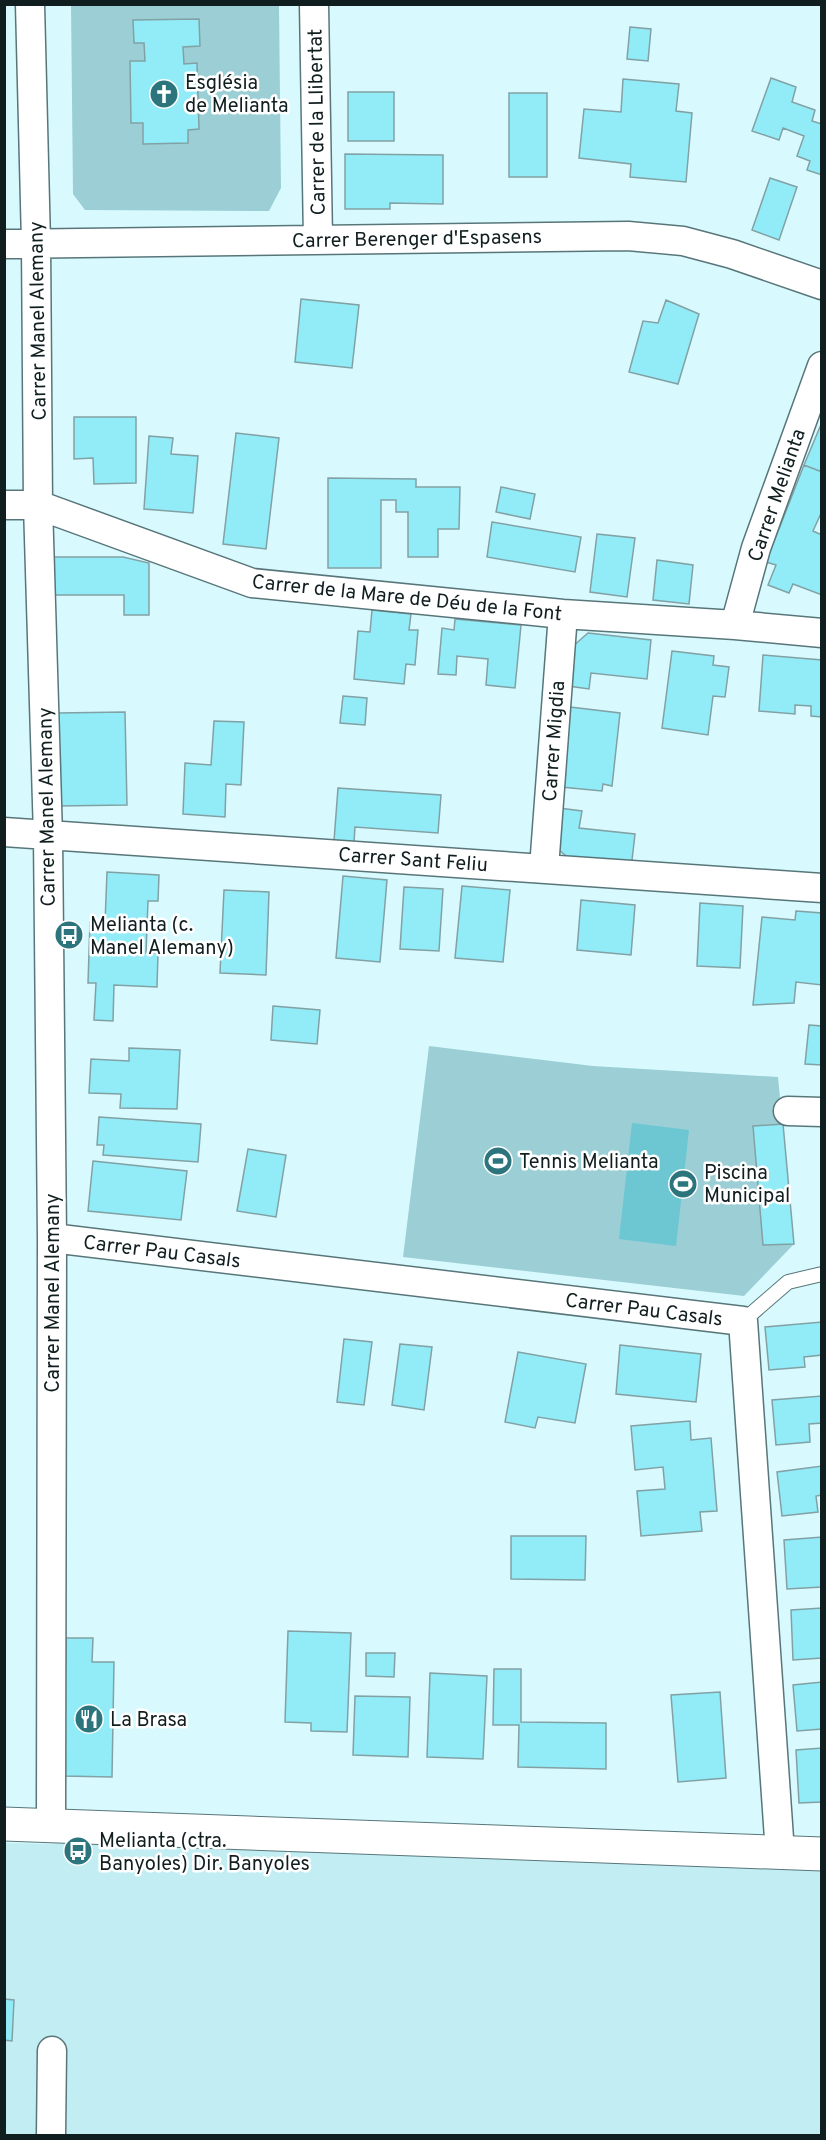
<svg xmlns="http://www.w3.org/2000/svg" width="826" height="2140" viewBox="0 0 826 2140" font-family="Overpass,sans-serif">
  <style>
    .built { fill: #c2eef3 }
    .green { fill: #9bcfd5 }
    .water { fill: #6cc7d2 }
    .building { fill: #91ecf7; stroke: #82a1a5; stroke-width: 1.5 }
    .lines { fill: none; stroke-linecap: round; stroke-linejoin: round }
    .lane-casing { stroke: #58767a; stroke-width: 16 }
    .street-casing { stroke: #58767a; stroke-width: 31 }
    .secondary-casing { stroke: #58767a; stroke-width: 35 }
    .lane { stroke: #fff; stroke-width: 14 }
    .street { stroke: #fff; stroke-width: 28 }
    .secondary { stroke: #fff; stroke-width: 33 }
    .labels { text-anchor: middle; stroke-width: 5; stroke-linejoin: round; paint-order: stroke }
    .poi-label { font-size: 20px; fill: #111e1f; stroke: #fff; text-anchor: start }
    .street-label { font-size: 20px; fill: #111e1f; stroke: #fff }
  </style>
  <rect width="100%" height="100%" fill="#d8fafe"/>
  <path class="built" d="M96,1827L821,1854V2135L5,2136V1843L50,1844Z"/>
  <path class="green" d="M71,5H279L281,188L269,211L85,210L73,194Z
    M429,1046L593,1066L778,1077L794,1244L744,1296L403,1257Z"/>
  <path class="water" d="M632,1123L689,1130L676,1246L619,1239Z"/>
  <path class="building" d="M199,19L200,46L183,47L184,64L197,63L199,129L188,130V143L143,144V123H131L130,61H145L144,43H134L133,20Z
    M630,27L651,29L648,61L627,59Z
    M771,78L796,87L792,102L815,110L812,121L822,124V175L807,170L810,161L797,156L804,136L783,128L779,140L752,131Z
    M623,79L679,84L676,111L692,113L686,182L630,177L631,164L579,158L584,109L621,112Z
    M348,92H394V141H348Z
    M509,93H547V177H509Z
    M345,154L443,155V204L390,203V209H345Z
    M770,178L797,187L779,240L752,230Z
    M301,299L359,305L352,368L295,362Z
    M666,300L699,314L678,384L629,372L643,321L658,323Z
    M74,417H136V483L94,484L93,458L74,459Z
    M822,422V472L804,465Z
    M236,433L279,438L266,549L223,544Z
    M149,436L173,438L171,454L198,456L193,513L144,509Z
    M804,465L822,472V511L813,531L822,535V595L793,584L789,593L768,585L776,565L766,562Z
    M328,478L416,479V487H460L459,529H438V557H408V512H396V500H381V568H328Z
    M501,487L535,494L530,519L496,512Z
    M492,522L581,537L575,572L487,557Z
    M597,534L635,538L627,597L590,592Z
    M52,557H123L149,563V615H124V595H52Z
    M657,560L693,565L689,604L653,600Z
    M372,610L411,614L409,630H418L415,665L406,664L404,684L354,679L358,631L370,632Z
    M455,619L521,625L515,688L486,685L488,659L457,656L456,675L438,674L442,628L454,630Z
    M588,633L651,640L647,679L591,673L589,689L568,686L572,647Z
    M672,651L714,656L713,665L729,667L725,697L713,696L708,735L662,728Z
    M763,655L822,660V717L811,716V706L795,705V714L759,711Z
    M343,696L367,698L365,725L340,723Z
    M570,707L620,713L612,786L603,784L602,791L561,787Z
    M125,712L127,805L59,806L57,713Z
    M214,721L244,722L241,785L226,784L225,817L183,814L185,763L211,765Z
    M338,788L441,795L438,833L355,827L354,842L334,841Z
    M559,808L582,811L579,828L635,834L631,869L574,862L555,847Z
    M107,872L159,875L158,901H148L146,953H158L157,987L114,985L113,1021L94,1020L96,983H88L90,922L105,923Z
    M343,876L387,880L380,962L336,958Z
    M462,886L510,890L503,962L455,958Z
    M404,887L443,889L439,951L400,949Z
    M224,890L269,892L266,975L220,973Z
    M581,900L635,905L631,955L577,950Z
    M700,903L743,906L740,968L697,966Z
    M796,911L822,913V985L796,982L794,1003L753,1005L762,917L795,920Z
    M273,1006L320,1010L317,1044L271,1040Z
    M809,1025L822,1026V1065L805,1064Z
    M129,1048L180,1050L177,1109L120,1108L121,1094L89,1093L91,1059L129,1061Z
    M99,1117L201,1124L198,1162L103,1155L104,1145H97Z
    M783,1124L794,1244L763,1245L753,1126Z
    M248,1149L286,1155L276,1217L237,1211Z
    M93,1161L187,1171L181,1220L88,1211Z
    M822,1322V1355L804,1357L805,1367L769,1370L765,1327Z
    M344,1339L372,1342L364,1405L337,1402Z
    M400,1344L432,1347L424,1410L392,1405Z
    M620,1345L701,1354L696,1402L616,1394Z
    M518,1352L586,1364L575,1423L538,1417L535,1428L505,1422Z
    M822,1396V1423L809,1424L810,1442L776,1445L772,1400Z
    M690,1421L691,1440L711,1438L717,1511L700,1512L702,1531L641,1536L637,1491L665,1489L663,1467L635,1470L631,1426Z
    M822,1466V1495L816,1496L818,1512L782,1516L777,1472Z
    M511,1536H586L585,1580L511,1579Z
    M822,1537V1587L787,1589L784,1540Z
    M822,1608V1658L793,1660L791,1610Z
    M288,1631L351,1633L347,1732L311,1731V1723L285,1722Z
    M66,1638H93L92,1662H114L112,1777L63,1776Z
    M366,1653H395L394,1677L366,1676Z
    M494,1669H521V1722L606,1723V1769L518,1767L519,1725H493Z
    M430,1673L487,1676L483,1759L427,1757Z
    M822,1682V1729L797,1731L793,1685Z
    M720,1692L726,1778L678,1782L671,1695Z
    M355,1696L410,1697L408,1757L353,1755Z
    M822,1748V1802L799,1803L796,1750Z
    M4,1999L14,2000L12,2041L4,2040Z"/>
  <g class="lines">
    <g class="lane-casing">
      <path id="lane" d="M743,1321L788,1282L822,1274"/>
    </g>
    <g class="street-casing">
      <path id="street" d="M30,4L36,243L38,505L48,836L52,1238L51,1825
        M314,4L318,240
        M4,244L628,236L683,241L732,254L822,285
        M4,505H38L252,583L563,614L735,625L822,633
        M735,625L756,548L822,366
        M4,832L822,888
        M544,868L563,614
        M788,1111L822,1112
        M52,1238L743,1321L780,1853
        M51,2136L52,2051"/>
    </g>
    <g class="secondary-casing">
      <path id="secondary" d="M4,1824L822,1854"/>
    </g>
    <use href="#lane" class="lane"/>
    <use href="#street" class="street"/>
    <use href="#secondary" class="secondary"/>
  </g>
  <defs>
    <g id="church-disc" transform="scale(1.5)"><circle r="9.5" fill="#2c757d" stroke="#fff"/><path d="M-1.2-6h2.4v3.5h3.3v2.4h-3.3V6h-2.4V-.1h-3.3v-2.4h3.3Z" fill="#fff"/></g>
    <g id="bus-disc" transform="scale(1.5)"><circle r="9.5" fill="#2c757d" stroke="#fff"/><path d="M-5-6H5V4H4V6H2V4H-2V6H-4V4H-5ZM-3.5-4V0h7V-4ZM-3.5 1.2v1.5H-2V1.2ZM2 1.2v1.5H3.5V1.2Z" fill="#fff"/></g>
    <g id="stadium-disc" transform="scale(1.5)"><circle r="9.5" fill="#2c757d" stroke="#fff"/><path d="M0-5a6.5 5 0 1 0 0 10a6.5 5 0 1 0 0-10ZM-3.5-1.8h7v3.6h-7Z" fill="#fff"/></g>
    <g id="restaurant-disc" transform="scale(1.5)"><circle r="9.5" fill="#2c757d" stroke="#fff"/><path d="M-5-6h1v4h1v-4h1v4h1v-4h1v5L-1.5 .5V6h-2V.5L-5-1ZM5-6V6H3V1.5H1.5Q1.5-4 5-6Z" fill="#fff"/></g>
  </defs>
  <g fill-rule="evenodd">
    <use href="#church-disc" x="164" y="94"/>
    <use href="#bus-disc" x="69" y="935"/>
    <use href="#stadium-disc" x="498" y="1161"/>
    <use href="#stadium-disc" x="683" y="1184"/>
    <use href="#restaurant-disc" x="89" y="1719"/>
    <use href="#bus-disc" x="78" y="1851"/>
  </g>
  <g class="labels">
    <g class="poi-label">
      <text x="185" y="89">Església<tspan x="185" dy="23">de Melianta</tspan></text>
      <text x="90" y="931">Melianta (c.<tspan x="90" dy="23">Manel Alemany)</tspan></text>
      <text x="519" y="1168">Tennis Melianta</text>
      <text x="704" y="1179">Piscina<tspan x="704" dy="23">Municipal</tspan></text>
      <text x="110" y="1726">La Brasa</text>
      <text x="99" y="1847">Melianta (ctra.<tspan x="99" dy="23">Banyoles) Dir. Banyoles</tspan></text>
    </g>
    <g class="street-label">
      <text transform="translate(316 122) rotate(-91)" y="7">Carrer de la Llibertat</text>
      <text transform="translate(417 238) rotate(-1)" y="7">Carrer Berenger d'Espasens</text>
      <text transform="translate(37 321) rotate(-91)" y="7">Carrer Manel Alemany</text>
      <text transform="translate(776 495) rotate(-71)" y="7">Carrer Melianta</text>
      <text transform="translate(407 597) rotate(6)" y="7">Carrer de la Mare de Déu de la Font</text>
      <text transform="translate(553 741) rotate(-86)" y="7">Carrer Migdia</text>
      <text transform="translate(46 807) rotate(-91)" y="7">Carrer Manel Alemany</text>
      <text transform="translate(413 859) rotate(4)" y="7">Carrer Sant Feliu</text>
      <text transform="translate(162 1251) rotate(7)" y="7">Carrer Pau Casals</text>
      <text transform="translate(52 1293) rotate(-90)" y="7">Carrer Manel Alemany</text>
      <text transform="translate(644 1309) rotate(7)" y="7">Carrer Pau Casals</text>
    </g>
  </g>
  <rect width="826" height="2140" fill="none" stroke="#111e1f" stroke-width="12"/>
</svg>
